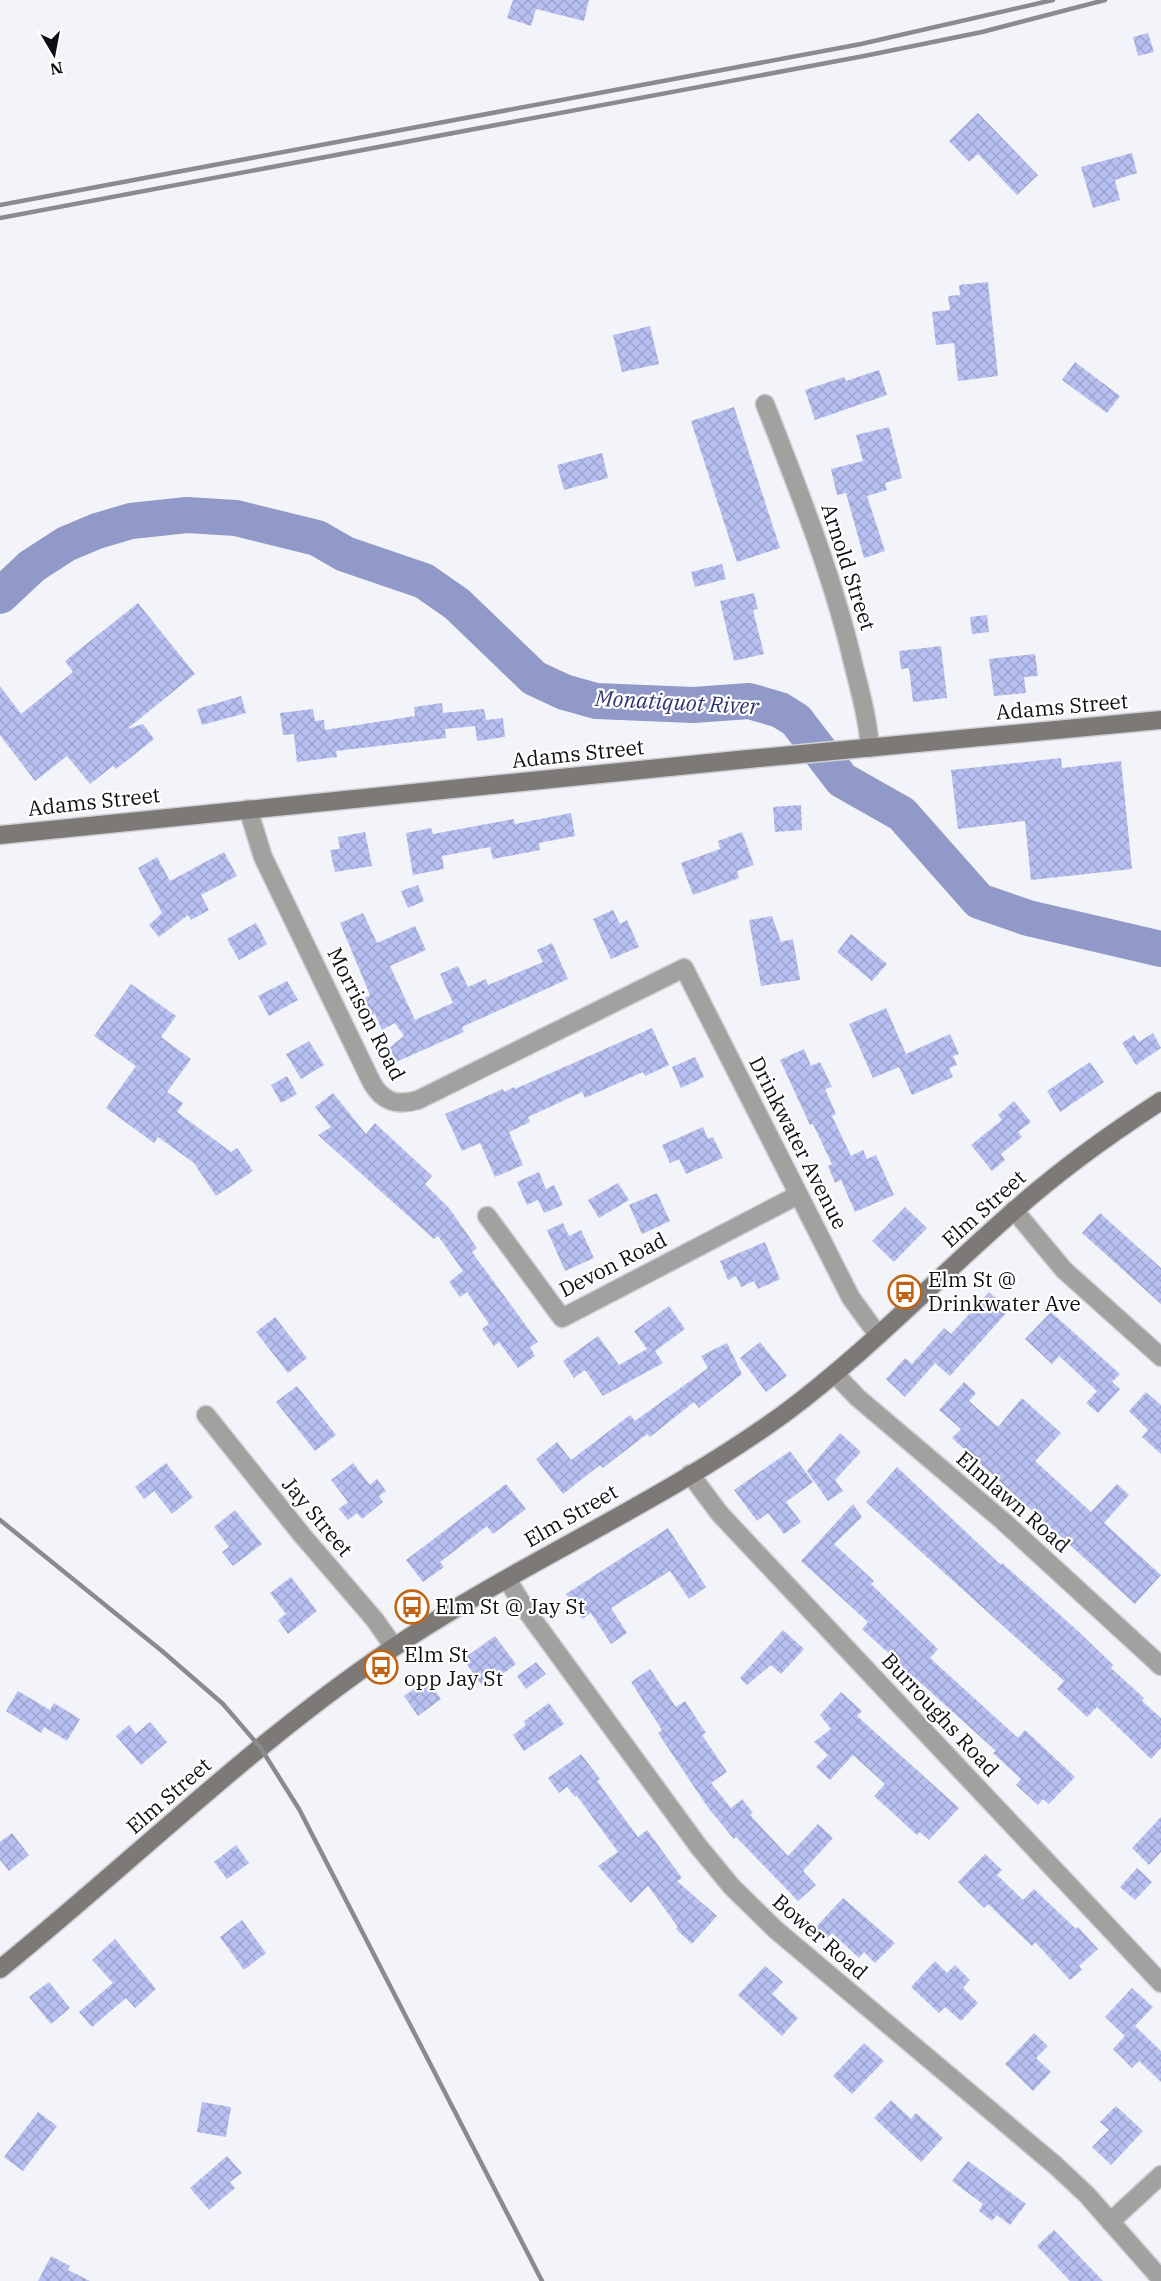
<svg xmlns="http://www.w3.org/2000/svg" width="1161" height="2281" viewBox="0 0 1161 2281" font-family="'IBM Plex Serif',serif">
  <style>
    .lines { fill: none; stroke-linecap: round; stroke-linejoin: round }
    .river { stroke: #9099c8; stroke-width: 36 }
    .building { fill: url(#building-cross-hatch) }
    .street-casing { stroke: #cfd0d4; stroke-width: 21 }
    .secondary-casing { stroke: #cfd0d4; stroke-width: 21 }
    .street { stroke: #a3a1a0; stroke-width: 18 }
    .secondary { stroke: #7c7977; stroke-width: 18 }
    .rail { stroke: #8a8b8e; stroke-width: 4.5 }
    .labels { text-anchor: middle; stroke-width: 4.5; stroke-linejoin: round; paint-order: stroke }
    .street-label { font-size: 21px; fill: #0f1011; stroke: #fff }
    .poi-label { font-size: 21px; fill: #0f1011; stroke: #fff; text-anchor: start }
    .water-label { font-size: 22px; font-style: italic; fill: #303570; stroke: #fff }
  </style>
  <defs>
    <pattern id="building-cross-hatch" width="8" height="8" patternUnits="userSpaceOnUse" patternTransform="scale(1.5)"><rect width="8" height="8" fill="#b7c0f1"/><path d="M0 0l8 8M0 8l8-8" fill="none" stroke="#9ca4ce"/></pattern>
  </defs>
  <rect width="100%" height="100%" fill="#f3f4f9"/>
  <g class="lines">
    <path class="river" d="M0,596L32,566L66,544L97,531L131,521L187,515L236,518L317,538L345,554L424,581L457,604L534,678L564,692L596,701L693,705L749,701L780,710L796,720L842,780L902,814L979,901L1028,918L1161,949"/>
  </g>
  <path class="building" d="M513,0H589L584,21L536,9L531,26L507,18Z
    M1148,33L1154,52L1138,56L1133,37Z
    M978,113L1038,175L1017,195L978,154L969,162L949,141Z
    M1132,153L1137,173L1115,180L1120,200L1093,208L1081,167Z
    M988,282L998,376L958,381L954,343L936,345L932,312L950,310L948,296L960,295L959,285Z
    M650,326L659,364L622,372L613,335Z
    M1075,362L1120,396L1107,413L1062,380Z
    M879,370L887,395L815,420L805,390L844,377L846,381Z
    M734,407L780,548L737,562L691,421Z
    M889,427L902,478L885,483L887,490L867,496L885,551L864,558L846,493L837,495L831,469L863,461L856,435Z
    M602,453L608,478L564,490L557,465Z
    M722,564L726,579L695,587L691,572Z
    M754,593L758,609L753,610L764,654L734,661L720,601Z
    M138,603L195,674L127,729L143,724L154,739L116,769L113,766L90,784L67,756L35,781L0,735V686L21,714L73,672L65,661Z
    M987,615L989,632L972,634L970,617Z
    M941,646L947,698L913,702L909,668L901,669L899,651Z
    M1035,654L1038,676L1024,677L1026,693L994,696L989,659Z
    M241,696L246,713L202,725L197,709Z
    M442,703L443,713L484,709L486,720L503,718L505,737L477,741L475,726L445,729L446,738L336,751L337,757L297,762L294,734L283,735L280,713L313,709L315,721L324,720L325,730L415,716L414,707Z
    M1061,758L1062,768L1121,761L1132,869L1031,880L1025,821L958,829L951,770Z
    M801,805L802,830L775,832L773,807Z
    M571,813L575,836L539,843L540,850L493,859L490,847L442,856L444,869L413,875L406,833L431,828L433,834L514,819L515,824Z
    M365,832L372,866L335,872L330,850L340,849L338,837Z
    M742,832L754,865L737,871L739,878L693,895L681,863L720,849L718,841Z
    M224,852L237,876L201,895L209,910L191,920L188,915L159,937L149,925L162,913L138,868L157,857L170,881Z
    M418,885L424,901L408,908L401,891Z
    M613,910L620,924L627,920L639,947L611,959L593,919Z
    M363,913L377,943L415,926L426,950L390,966L415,1020L453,1003L440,974L458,966L468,987L486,979L488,985L543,962L537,950L552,943L568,979L462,1027L464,1032L396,1062L390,1047L404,1036L395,1023L382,1030L375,1014L372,1015L364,998L370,995L340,923Z
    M772,916L781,942L793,939L800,980L761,986L749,920Z
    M256,923L267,944L239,960L227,939Z
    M851,934L887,964L872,981L837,952Z
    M287,981L298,1000L269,1016L258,996Z
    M131,984L176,1016L161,1037L191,1059L167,1092L183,1103L177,1112L231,1152L237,1148L253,1171L216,1196L194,1163L158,1137L154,1143L106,1108L136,1066L94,1036Z
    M886,1008L906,1054L950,1034L959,1054L953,1056L957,1065L949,1068L953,1077L912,1095L899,1067L873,1078L849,1024Z
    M652,1028L669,1065L645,1076L643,1072L585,1098L582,1092L528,1117L530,1122L509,1132L523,1165L495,1177L480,1143L462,1151L445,1114L503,1089L504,1092L514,1087L515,1089Z
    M1153,1033L1161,1048L1136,1065L1122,1043L1134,1035L1139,1042Z
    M309,1041L324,1065L301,1079L286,1054Z
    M804,1049L811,1066L820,1062L832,1087L825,1089L836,1114L832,1116L851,1156L863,1150L867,1159L876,1155L894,1195L855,1212L841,1180L835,1183L828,1166L832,1164L813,1124L810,1125L780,1060Z
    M695,1057L704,1077L681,1088L672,1067Z
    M1090,1062L1104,1082L1060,1112L1047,1091Z
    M287,1076L297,1094L281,1103L271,1085Z
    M333,1093L366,1134L375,1123L432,1176L425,1184L449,1208L477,1248L472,1252L538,1342L530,1347L535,1356L518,1368L499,1342L494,1346L482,1329L489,1324L467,1292L460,1297L449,1282L463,1271L438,1236L434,1239L318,1135L331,1127L315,1107Z
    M1014,1101L1031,1122L1018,1132L1022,1137L1001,1154L1005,1160L992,1171L971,1145L1002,1120L998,1115Z
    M703,1127L708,1139L713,1137L723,1158L686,1174L679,1159L670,1163L662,1145Z
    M539,1172L546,1189L554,1185L563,1205L544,1213L538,1200L527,1205L517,1182Z
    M618,1183L629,1200L599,1218L588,1200Z
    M657,1193L670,1221L642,1234L629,1205Z
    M905,1207L927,1228L894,1262L872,1241Z
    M1100,1213L1161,1268V1304L1082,1233Z
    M563,1223L569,1236L581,1230L594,1258L565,1271L547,1230Z
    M765,1242L780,1279L758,1289L754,1281L741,1287L736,1276L728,1280L720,1261Z
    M989,1292L1009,1310L950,1376L935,1363L905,1397L886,1379L905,1358L912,1364L944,1328L951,1334Z
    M669,1306L685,1329L655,1351L663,1363L603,1396L585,1370L574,1378L563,1361L598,1336L619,1365L647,1349L634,1331Z
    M1051,1312L1120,1374L1112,1382L1120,1389L1098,1413L1086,1403L1097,1391L1059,1356L1052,1364L1025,1339Z
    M275,1317L307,1358L288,1373L256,1332Z
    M760,1342L787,1376L766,1392L740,1358Z
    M727,1343L742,1374L699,1408L694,1402L650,1437L647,1434L603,1468L600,1465L563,1494L536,1459L557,1442L571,1460L630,1415L635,1421L708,1368L701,1356Z
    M964,1382L976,1393L969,1401L998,1427L1022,1398L1061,1433L1035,1461L1091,1512L1117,1484L1129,1495L1104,1523L1161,1575L1135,1604L952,1438L961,1429L939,1410Z
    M297,1386L336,1435L315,1451L276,1402Z
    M1146,1392L1161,1405V1454L1142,1437L1148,1430L1129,1411Z
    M840,1433L861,1452L835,1480L843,1491L828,1501L807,1471Z
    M790,1451L813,1482L786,1502L801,1522L784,1534L768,1513L757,1521L734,1490Z
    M166,1463L193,1497L172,1514L154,1491L144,1499L135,1487Z
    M353,1463L370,1485L377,1479L386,1491L379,1496L383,1502L362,1519L357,1513L348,1520L339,1509L348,1502L331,1480Z
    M897,1467L1001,1565L1002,1563L1079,1632L1113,1665L1111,1668L1144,1698L1142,1701L1161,1718V1748L1151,1759L1097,1707L1087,1717L1057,1689L1064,1681L866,1502Z
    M506,1484L526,1509L493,1534L487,1526L440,1562L444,1567L423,1582L406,1560Z
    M853,1504L862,1517L834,1544L874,1581L871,1584L938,1649L930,1658L1018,1738L1025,1730L1075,1777L1049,1804L1043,1799L1038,1805L1016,1785L1021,1779L993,1753L996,1751L913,1676L911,1679L893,1662L895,1659L862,1629L868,1622L801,1561Z
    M235,1510L262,1544L233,1566L222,1552L229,1547L214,1527Z
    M668,1528L706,1587L689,1599L670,1571L611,1608L627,1633L611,1644L591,1613L582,1619L566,1594Z
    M291,1577L317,1611L288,1634L278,1620L286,1614L270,1593Z
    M783,1630L804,1649L781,1674L771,1665L747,1685L740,1678Z
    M495,1636L516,1664L484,1688L463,1659Z
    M536,1662L546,1674L526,1689L517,1676Z
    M650,1669L676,1707L685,1701L706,1733L702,1735L727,1772L711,1783L731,1808L742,1799L753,1813L750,1815L788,1856L818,1824L833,1838L803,1871L816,1885L798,1901L736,1837L734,1839L709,1809L658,1733L662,1730L631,1682Z
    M427,1680L441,1699L418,1716L404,1696Z
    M18,1691L50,1710L54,1703L80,1719L67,1741L44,1727L41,1733L6,1711Z
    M841,1692L862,1711L857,1716L959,1808L929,1840L920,1832L917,1835L874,1796L885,1784L853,1755L830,1780L816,1767L828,1755L814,1742L831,1729L820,1715Z
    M549,1703L564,1724L524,1751L513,1735L526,1725L524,1721Z
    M150,1722L167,1742L141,1765L116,1736L129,1725L136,1734Z
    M581,1754L600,1779L597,1781L638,1837L647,1830L682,1878L677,1881L717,1916L692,1944L676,1929L678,1927L648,1886L631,1903L598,1866L618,1852L577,1796L575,1797L567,1787L559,1793L548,1778Z
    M1161,1817V1852L1149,1865L1132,1848Z
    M12,1833L29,1855L9,1871L0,1860V1842Z
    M236,1845L249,1863L227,1879L214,1862Z
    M985,1854L1002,1870L997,1875L1023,1900L1034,1889L1076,1929L1078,1927L1098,1949L1079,1966L1082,1970L1070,1980L1035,1942L1032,1946L988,1904L984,1908L958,1882Z
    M1137,1868L1152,1882L1135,1900L1120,1887Z
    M843,1898L895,1943L875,1963L864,1952L859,1958L832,1933L826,1939L815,1928Z
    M242,1920L266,1953L244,1970L220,1937Z
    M115,1939L156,1989L135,2008L126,1998L92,2027L79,2012L113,1983L92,1960Z
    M935,1961L947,1973L955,1965L970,1980L963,1988L978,2003L961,2021L945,2007L939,2013L911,1987Z
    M765,1966L783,1982L772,1994L798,2018L782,2036L738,1995Z
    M49,1982L70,2008L51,2024L29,1997Z
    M1132,1988L1153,2007L1132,2029L1135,2026L1161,2051V2082L1139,2061L1132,2068L1113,2049L1125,2036L1105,2017Z
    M1034,2033L1048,2046L1036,2058L1051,2072L1033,2091L1005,2064Z
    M864,2043L884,2061L852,2094L833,2076Z
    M891,2100L911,2119L916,2113L943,2138L921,2162L874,2118Z
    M202,2102L231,2107L226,2137L197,2132Z
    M1116,2106L1143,2131L1111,2165L1092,2147L1109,2130L1100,2122Z
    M38,2112L57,2126L23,2171L4,2157Z
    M227,2156L242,2173L230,2182L235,2188L209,2210L190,2188Z
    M968,2161L1026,2204L1010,2225L997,2215L992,2221L979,2211L983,2204L952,2181Z
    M1054,2230L1103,2281H1070L1037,2246Z
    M51,2256L70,2266L68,2270L90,2281H38Z"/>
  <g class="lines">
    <g class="street-casing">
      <path id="street" d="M765,404C799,491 833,576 854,667C861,694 868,721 870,748
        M248,809L263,857L372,1083C383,1102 397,1106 418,1100L684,968L851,1298L878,1335
        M1014,1210L1064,1270L1161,1357
        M487,1216L562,1318L798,1195
        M835,1374L858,1398L1003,1521L1161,1666
        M206,1415L302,1535L375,1620L394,1647
        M690,1474L720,1514L1161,1983
        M507,1579L526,1610L699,1847L732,1887L776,1930L1055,2165L1087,2195L1161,2279
        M1110,2222L1161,2175"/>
    </g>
    <g class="secondary-casing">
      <path id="secondary" d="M0,835L738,760L1161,720
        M0,1969C136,1859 261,1734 408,1638C531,1558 667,1499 785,1413C867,1352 938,1277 1015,1210C1061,1169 1110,1134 1161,1101"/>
    </g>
    <use href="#street" class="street"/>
    <use href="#secondary" class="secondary"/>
    <path class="rail" d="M0,205L861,44L1053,0
      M0,218L864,56L982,32L1105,0
      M0,1520L162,1651L223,1704L260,1747L299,1809L542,2281"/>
  </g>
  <defs>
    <g id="bus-ring" transform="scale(1.725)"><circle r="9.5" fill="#fff" stroke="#c06314" stroke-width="1.5"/><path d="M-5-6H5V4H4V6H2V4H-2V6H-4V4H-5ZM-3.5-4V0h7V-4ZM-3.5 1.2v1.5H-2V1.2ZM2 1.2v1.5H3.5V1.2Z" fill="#c06314"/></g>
  </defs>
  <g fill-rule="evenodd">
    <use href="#bus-ring" x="905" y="1292"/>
    <use href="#bus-ring" x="412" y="1607"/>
    <use href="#bus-ring" x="381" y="1667"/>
  </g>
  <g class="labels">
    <g class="street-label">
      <text transform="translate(848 567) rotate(72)" y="7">Arnold Street</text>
      <text transform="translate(1062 707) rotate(-5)" y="7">Adams Street</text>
      <text transform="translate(578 754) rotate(-6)" y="7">Adams Street</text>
      <text transform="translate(94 802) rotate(-6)" y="7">Adams Street</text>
      <text transform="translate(366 1014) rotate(63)" y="7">Morrison Road</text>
      <text transform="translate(798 1143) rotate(63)" y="7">Drinkwater Avenue</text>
      <text transform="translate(984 1209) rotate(-42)" y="7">Elm Street</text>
      <text transform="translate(613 1265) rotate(-27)" y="7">Devon Road</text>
      <text transform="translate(1013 1502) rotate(41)" y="7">Elmlawn Road</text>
      <text transform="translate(571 1516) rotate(-30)" y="7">Elm Street</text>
      <text transform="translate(317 1517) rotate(50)" y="7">Jay Street</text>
      <text transform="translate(940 1715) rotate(47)" y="7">Burroughs Road</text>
      <text transform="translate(169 1796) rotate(-41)" y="7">Elm Street</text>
      <text transform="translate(820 1937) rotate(41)" y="7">Bower Road</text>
    </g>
    <g class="poi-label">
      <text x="928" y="1287">Elm St @<tspan x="928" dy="24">Drinkwater Ave</tspan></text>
      <text x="435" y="1614">Elm St @ Jay St</text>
      <text x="404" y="1662">Elm St<tspan x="404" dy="24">opp Jay St</tspan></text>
    </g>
    <g class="water-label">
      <text transform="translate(677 702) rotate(3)" y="8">Monatiquot River</text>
    </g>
  </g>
  <g transform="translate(54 54) rotate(170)" stroke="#ffffff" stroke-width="4.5" paint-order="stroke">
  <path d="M0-4.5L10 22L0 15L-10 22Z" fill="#0f1011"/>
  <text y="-9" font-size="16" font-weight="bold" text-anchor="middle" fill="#0f1011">N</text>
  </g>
</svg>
